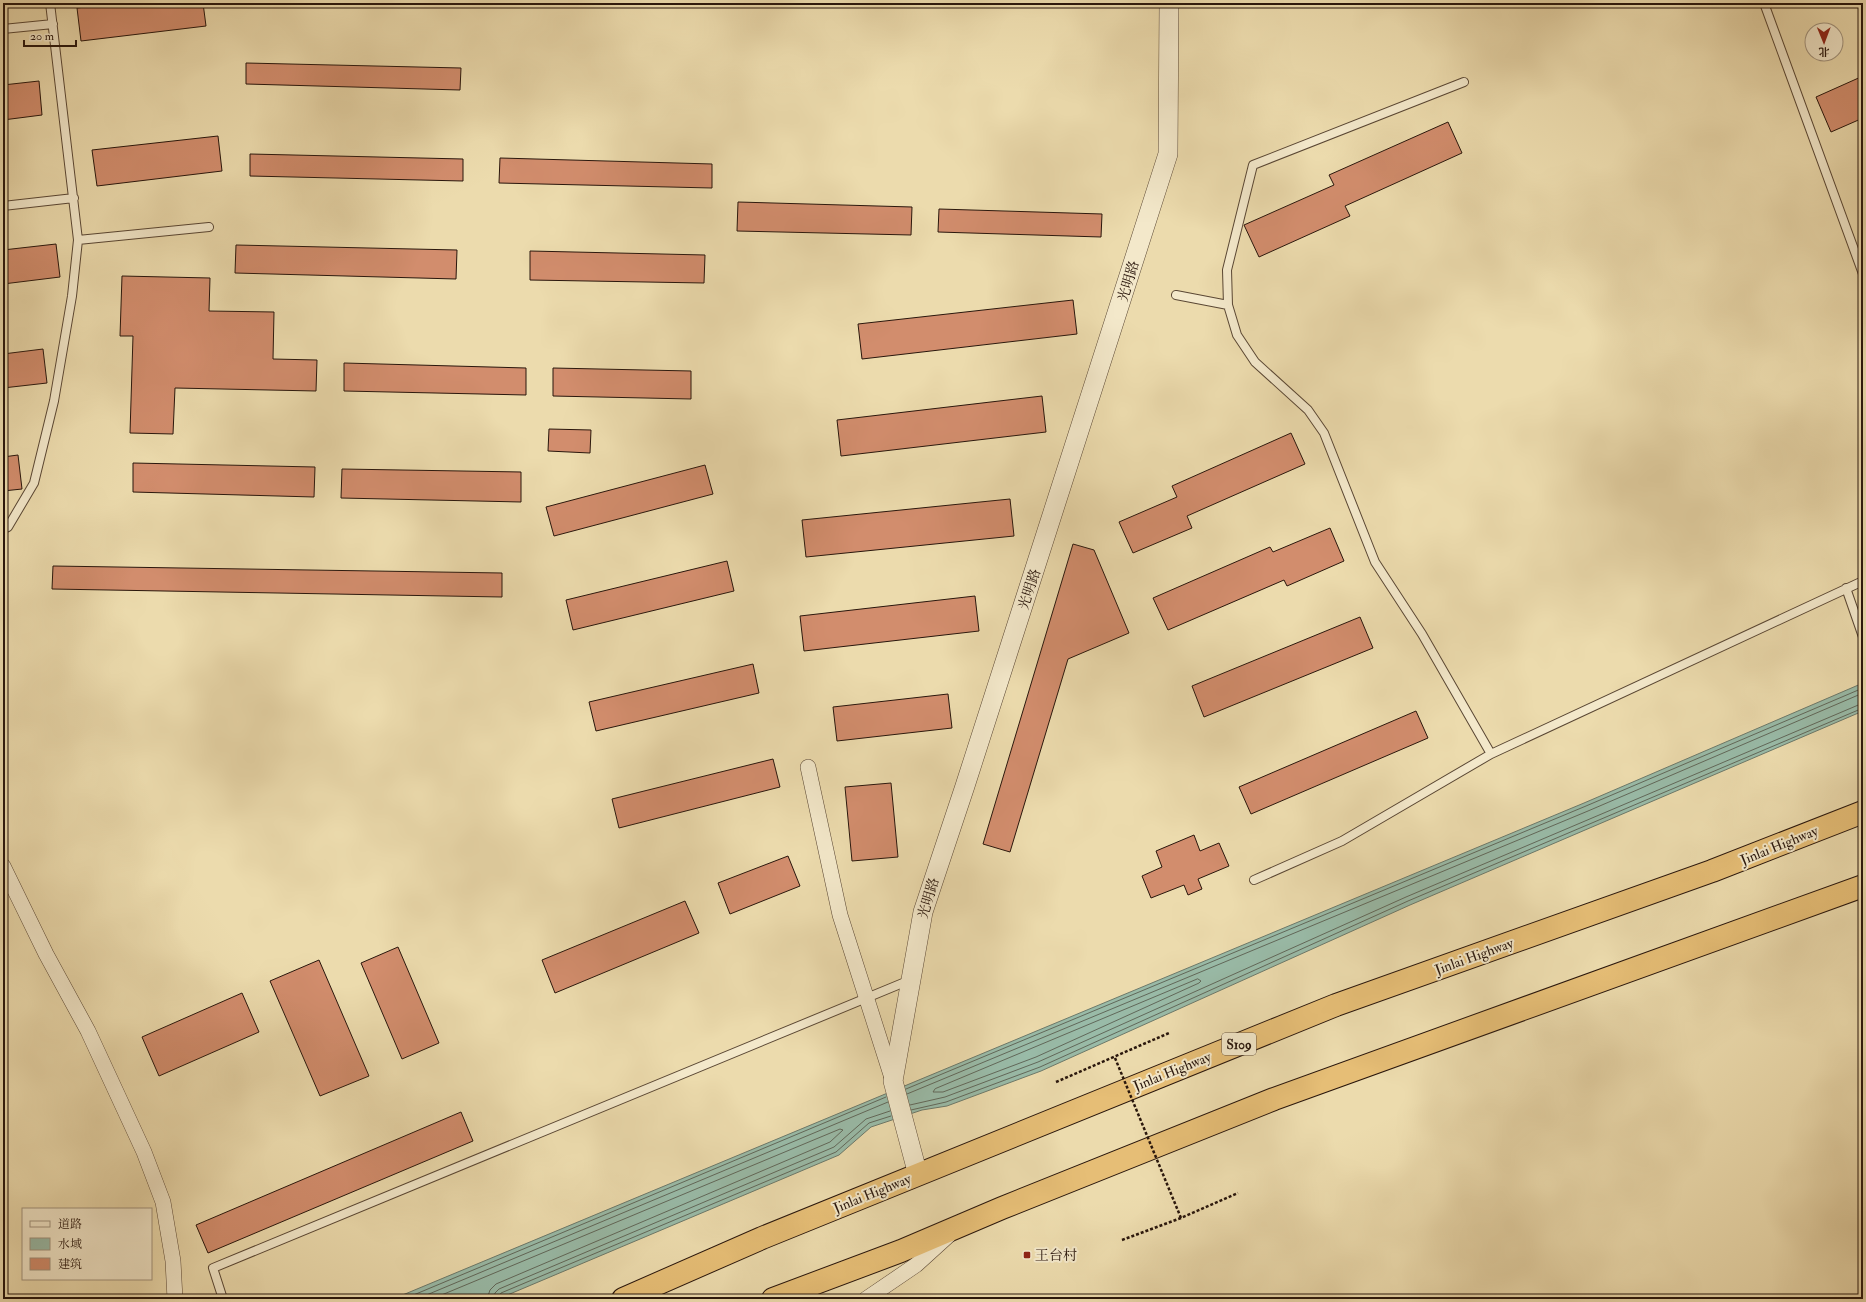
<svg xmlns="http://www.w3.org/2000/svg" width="1866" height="1302" viewBox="0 0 1866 1302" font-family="'IM FELL Double Pica','Noto Serif SC',serif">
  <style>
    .water { fill: #99bba8; stroke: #6c796a }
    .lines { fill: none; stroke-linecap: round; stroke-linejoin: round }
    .shore { stroke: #61685a; stroke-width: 1 }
    .building { fill: #d28d6d; stroke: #29160c }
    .service-casing { stroke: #5a4734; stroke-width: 10 }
    .minor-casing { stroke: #5a4734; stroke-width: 16 }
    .tertiary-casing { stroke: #5a4734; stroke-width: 20 }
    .trunk-casing { stroke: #29160c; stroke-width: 24 }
    .path { stroke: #29160c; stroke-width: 2.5; stroke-dasharray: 3 2; stroke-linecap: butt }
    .service { stroke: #f3e8ca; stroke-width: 8 }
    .minor { stroke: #f3e8ca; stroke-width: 15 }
    .tertiary { stroke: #f3e8ca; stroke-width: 19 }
    .trunk { stroke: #e6be76; stroke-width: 22 }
    .path-bridge { stroke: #29160c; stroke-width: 2.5; stroke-dasharray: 3 2; stroke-linecap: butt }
    .poi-dot { fill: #8f2418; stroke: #f3e8ca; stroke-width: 1.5 }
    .labels { text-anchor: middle; stroke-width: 4; stroke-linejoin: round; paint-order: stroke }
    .shield { fill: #f3e8ca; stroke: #665545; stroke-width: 1 }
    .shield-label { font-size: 13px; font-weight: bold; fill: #29160c }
    .street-label { font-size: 14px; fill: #29160c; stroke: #f3e8ca }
    .poi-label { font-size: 14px; fill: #29160c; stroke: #f3e8ca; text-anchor: start }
  </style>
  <rect width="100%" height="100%" fill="#ecdbad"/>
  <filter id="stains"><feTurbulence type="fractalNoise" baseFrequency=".005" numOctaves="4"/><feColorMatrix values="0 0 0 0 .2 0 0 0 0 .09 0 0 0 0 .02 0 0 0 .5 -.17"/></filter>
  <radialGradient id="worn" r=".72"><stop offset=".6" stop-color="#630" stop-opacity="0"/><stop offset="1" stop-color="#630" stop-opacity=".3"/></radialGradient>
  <path class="water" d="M1863,683V711L1410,905L1041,1071L947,1106L922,1110L871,1127L839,1155L498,1299H393L1584,803Z"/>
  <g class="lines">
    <path class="shore" d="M1198,979L1201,981L1199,983L1036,1057L943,1092H933L935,1089Z
      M906,1089L1586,806L1863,688
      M907,1094L1588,811L1863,693
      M910,1105L945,1097L1038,1062L1406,897L1863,703
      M911,1110L946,1102L1040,1067L1408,901L1863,708
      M404,1299L886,1097
      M417,1299L888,1102
      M432,1299L840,1129L843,1130L830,1142L496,1284L490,1290L487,1299
      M493,1299L495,1293L499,1289L834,1147L866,1119L890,1111
      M498,1299L501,1293L836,1152L869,1123L891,1116"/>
  </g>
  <path class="building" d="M118,3H203L206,26L81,41L77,8Z
    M246,63L461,68L460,90L246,84Z
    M1863,76V118L1831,132L1816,97Z
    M39,81L42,115L3,120V85Z
    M1448,122L1462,153L1345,206L1350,216L1259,257L1244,225L1334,185L1329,175Z
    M218,136L222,171L97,186L92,150Z
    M250,154L463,159V181L250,176Z
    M500,158L712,164V188L499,183Z
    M738,202L912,207L911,235L737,231Z
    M939,209L1102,214L1101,237L938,232Z
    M56,244L60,277L3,284V250Z
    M236,245L457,250L456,279L235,273Z
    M530,251L705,255L704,283L530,280Z
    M122,276L210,278L209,311L274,312L273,359L317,360L316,391L175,388L173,434L130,433L133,336H120Z
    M1073,300L1077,334L862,359L858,324Z
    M43,349L47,383L3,388V354Z
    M344,363L526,368V395L344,391Z
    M553,368L691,371V399L553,396Z
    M1042,396L1046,432L841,456L837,420Z
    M549,429L591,430L590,453L548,451Z
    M1291,433L1305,464L1187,516L1192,528L1133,553L1119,522L1177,497L1172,486Z
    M18,455L22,489L3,491V457Z
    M133,463L315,467L314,497L133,492Z
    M705,465L713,494L554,536L546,507Z
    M342,469L521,472V502L341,498Z
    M1010,499L1014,536L806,557L802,520Z
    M1330,528L1344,561L1287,586L1284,580L1168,630L1153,598L1270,547L1273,552Z
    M1073,544L1094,550L1129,633L1068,659L1010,852L983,844Z
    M727,561L734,591L573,630L566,600Z
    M53,566L502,573V597L52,589Z
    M975,596L979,631L804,651L800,616Z
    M1360,617L1373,648L1204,717L1192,686Z
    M753,664L759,693L596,731L589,702Z
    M948,694L952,728L837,741L833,707Z
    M1416,711L1428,738L1251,814L1239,787Z
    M773,759L780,787L619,828L612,799Z
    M891,783L898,857L852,861L845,787Z
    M1194,835L1200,851L1219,843L1229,866L1198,879L1202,889L1188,895L1184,885L1151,898L1142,876L1162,867L1156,851Z
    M788,856L800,886L730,914L718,883Z
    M685,901L699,933L555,993L542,960Z
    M398,947L439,1043L402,1059L361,963Z
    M319,960L369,1076L320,1096L270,981Z
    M242,993L259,1032L159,1076L142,1037Z
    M461,1112L473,1141L208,1253L196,1225Z"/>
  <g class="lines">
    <g class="service-casing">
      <path id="service" d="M1764,3L1863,274
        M3,29L53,24
        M1464,82L1253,165L1227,270L1228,305L1237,335L1255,362L1308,410L1324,433L1375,562L1422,634L1491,754
        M3,206L74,198
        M78,240L209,227
        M1176,295L1228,305
        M3,529L8,527L34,483L54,401L72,296L78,240L50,3
        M1846,588L1863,637
        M1254,880L1342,841L1491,754L1863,581
        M223,1299L213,1268L910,980"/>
    </g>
    <g class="minor-casing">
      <path id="minor" d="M808,767L840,915L893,1081
        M3,866L46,954L88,1031L144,1152L163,1202L173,1261L175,1299
        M866,1299L916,1265L949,1235"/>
    </g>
    <g class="tertiary-casing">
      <path id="tertiary" d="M918,1175L893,1081L923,912L965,786L1168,154L1169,3"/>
    </g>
    <g class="trunk-casing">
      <path id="trunk" d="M623,1299L762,1238L1336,1005L1712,871L1863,812
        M773,1299L901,1251L1002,1208L1274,1099L1863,886"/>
    </g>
    <path class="path" d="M1056,1082L1169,1033
      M1122,1240L1181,1218L1238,1193"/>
    <use href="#service" class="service"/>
    <use href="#minor" class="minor"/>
    <use href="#tertiary" class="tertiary"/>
    <use href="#trunk" class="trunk"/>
    <path class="path-bridge" d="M1115,1058L1181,1218"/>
  </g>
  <rect class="poi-dot" x="1023" y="1251" width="8" height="8" rx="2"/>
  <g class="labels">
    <rect class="shield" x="1222" y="1033" width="34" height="22" rx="3"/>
    <g class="shield-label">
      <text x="1239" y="1049">S109</text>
    </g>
    <g class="street-label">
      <text transform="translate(1128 281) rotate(-73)" y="5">光明路</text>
      <text transform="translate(1029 589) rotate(-72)" y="5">光明路</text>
      <text transform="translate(1779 845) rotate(-22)" y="5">Jinlai Highway</text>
      <text transform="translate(928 898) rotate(-73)" y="5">光明路</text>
      <text transform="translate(1474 956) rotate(-20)" y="5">Jinlai Highway</text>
      <text transform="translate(1172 1071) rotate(-22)" y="5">Jinlai Highway</text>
      <text transform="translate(872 1193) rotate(-22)" y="5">Jinlai Highway</text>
    </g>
    <g class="poi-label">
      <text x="1035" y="1260">王台村</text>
    </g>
  </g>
  <rect width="1866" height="1302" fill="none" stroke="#ecdbad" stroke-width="16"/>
  <rect x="4" y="4" width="1858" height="1294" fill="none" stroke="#29160c" stroke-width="2"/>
  <rect x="8" y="8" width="1850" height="1286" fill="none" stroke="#29160c"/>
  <rect x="22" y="1208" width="130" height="72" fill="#f3e8ca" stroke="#a2947e"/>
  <rect x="30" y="1221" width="20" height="6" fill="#f3e8ca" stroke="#a2947e"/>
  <text x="58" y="1228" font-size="12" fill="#29160c">道路</text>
  <rect x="30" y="1238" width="20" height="12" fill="#99bba8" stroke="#a2947e"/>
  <text x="58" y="1248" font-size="12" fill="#29160c">水域</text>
  <rect x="30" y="1258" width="20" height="12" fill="#d28d6d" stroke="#a2947e"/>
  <text x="58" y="1268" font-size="12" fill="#29160c">建筑</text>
  <g transform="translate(1824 42) rotate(179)"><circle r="19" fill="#f3e8ca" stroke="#a2947e"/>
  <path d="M0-3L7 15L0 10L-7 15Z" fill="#8f2418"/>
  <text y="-6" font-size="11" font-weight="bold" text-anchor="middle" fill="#29160c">北</text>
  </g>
  <path d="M24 40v6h52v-6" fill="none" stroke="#29160c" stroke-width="2"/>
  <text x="30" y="40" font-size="12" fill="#29160c" stroke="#f3e8ca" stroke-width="3" paint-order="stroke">20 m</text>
  <rect width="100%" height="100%" filter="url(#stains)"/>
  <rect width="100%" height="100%" fill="url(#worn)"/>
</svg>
